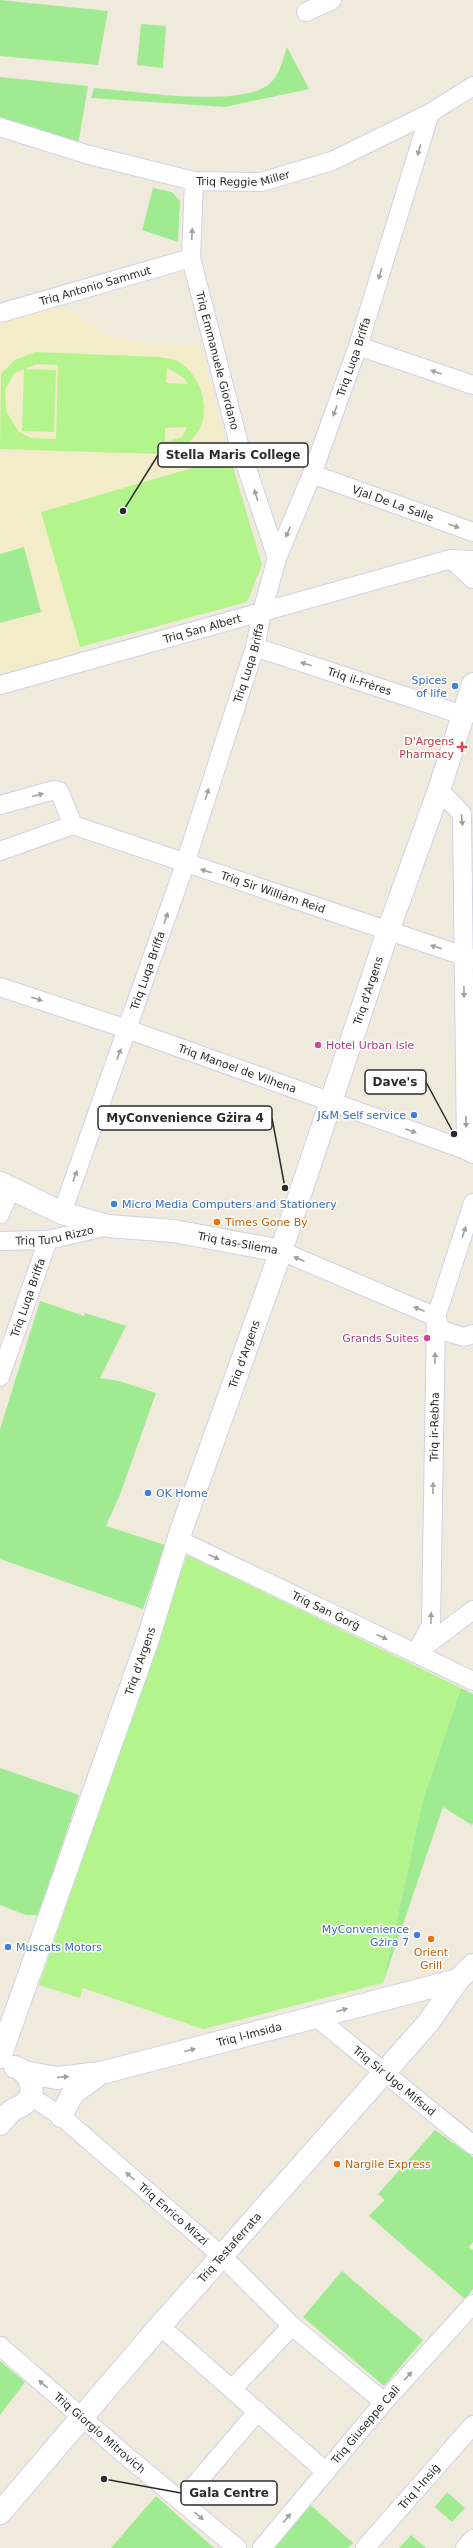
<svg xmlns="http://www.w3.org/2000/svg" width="473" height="2548" viewBox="0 0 473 2548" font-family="'DejaVu Sans',sans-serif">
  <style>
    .education { fill: #f2ecc9 }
    .green { fill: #a0eb92 }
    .pitch { fill: #b4f48d; fill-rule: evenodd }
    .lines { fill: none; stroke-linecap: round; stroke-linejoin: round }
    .street-casing { stroke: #d1d1e6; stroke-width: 20 }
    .secondary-casing { stroke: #d1d1e6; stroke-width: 24 }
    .street { stroke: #fff; stroke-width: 18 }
    .secondary { stroke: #fff; stroke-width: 22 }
    .oneway { fill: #a0a0a0 }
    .shop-dot { fill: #3f7fe0; stroke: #fff; stroke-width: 1.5 }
    .health-dot { fill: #e0444e; stroke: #fff; stroke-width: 1.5 }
    .hotel-dot { fill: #d1479c; stroke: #fff; stroke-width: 1.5 }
    .food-dot { fill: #e8710a; stroke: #fff; stroke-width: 1.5 }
    .labels { text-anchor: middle; stroke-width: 3; stroke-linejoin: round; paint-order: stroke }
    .street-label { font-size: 11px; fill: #2b2b2b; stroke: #fff }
    .shop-label { font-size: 11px; fill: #366cbe; stroke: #fff; text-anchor: end }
    .health-label { font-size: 11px; fill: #be3a42; stroke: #fff; text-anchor: end }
    .hotel-label { font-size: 11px; fill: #b23c85; stroke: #fff; text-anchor: start }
    .food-label { font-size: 11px; fill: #c56008; stroke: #fff; text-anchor: start }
    .leader { fill: none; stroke: #2b2b2b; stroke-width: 1.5 }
    .callout-dot { fill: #2b2b2b; stroke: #fff; stroke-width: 1.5 }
    .callout { fill: #fff; stroke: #2b2b2b; stroke-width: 1.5 }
    .callout-label { font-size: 12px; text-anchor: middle; font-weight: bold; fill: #2b2b2b }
  </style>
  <rect width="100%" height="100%" fill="#efeadc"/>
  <path class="education" d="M64,305L108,336L148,343L201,347L226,446L262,565L247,602L80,647L82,654L0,675V323Z"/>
  <path class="green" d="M0,0L108,11L98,65L0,56Z
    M141,24L166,26L163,68L137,65Z
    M287,47L309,89L225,107L91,98L94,88C134,91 237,108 268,85C280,76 282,61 287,47Z
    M0,77L88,86L78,145L0,119Z
    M153,188L172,192L180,201L178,242L142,230Z
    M24,547L41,612L0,623V554Z
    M40,1301L84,1316L85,1313L126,1326L100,1378L119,1381L156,1393L121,1492L106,1526L165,1545L143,1609L0,1559V1429Z
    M461,1688L473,1694V1823L472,1825L443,1807L383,1983L423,1799Z
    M0,1768L79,1795L38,1915H26L0,1905Z
    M435,2130L473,2157V2242L469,2247L473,2250V2289L465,2299L369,2216L385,2200L378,2194Z
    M342,2271L423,2340L384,2386L303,2317Z
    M0,2361L25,2382L0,2415Z
    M447,2492L465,2508L452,2522L435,2507Z
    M156,2496L214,2548H111Z
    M307,2502L353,2543L348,2548H267Z
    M411,2535L426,2548H399Z"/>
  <path class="pitch" d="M35,352L158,357C165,358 174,359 179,362C207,380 215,425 185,445C177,451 168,452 159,454L0,449L1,374L15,360ZM37,364L58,365L56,439L31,438L19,432L6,411L5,390L14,373ZM167,368L183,377L188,384L166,383ZM187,427L182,437L165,442V428Z
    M24,369L56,370L54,432L22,431Z
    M230,457L262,565L247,602L80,647L41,512Z
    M187,1555L461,1688L423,1799L383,1983L203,2029L83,1988L80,1998L39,1985Z"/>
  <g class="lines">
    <g class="street-casing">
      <g id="street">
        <path d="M306,12L332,0"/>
        <path id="s1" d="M0,127L89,155L194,181L261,182L332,161L430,113L473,86"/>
        <path id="s2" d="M194,181L191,258L240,448L277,558"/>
        <path id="s3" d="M0,313L191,258"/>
        <path d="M358,346L473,385"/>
        <path id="s4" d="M312,474L473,532"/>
        <path d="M451,559L473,579"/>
        <path id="s5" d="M255,647L463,715L473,713"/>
        <path id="s6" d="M0,685L451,559L473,560"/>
        <path d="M439,790L462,814L466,1150"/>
        <path d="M0,805L54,790L59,791L73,825L0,851"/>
        <path id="s7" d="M73,825L473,959"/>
        <path id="s8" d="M0,987L127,1029L466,1150L473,1154"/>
        <path id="s9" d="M62,1213L183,870L255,647L262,612L277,558L312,474L358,346L430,113"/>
        <path d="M0,1214L12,1187"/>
        <path id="s10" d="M0,1241L48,1240L108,1226"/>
        <path d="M281,1251L436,1317L441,1330L464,1337L473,1334"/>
        <path id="s11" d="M0,1377L48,1240"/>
        <path id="s12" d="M179,1540L473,1681"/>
        <path d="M420,1650L473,1610"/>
        <path id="s13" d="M416,1653L431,1625L436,1317L473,1203"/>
        <path id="s14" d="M316,2017L473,2145"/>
        <path id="s15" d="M30,2096L61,2116L223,2257L292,2326L384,2402"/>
        <path d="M160,2326L326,2472"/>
        <path id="s16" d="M0,2346L124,2454L237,2548"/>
        <path d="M233,2388L292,2326"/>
        <path d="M181,2501L258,2411"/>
        <path id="s17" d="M262,2548L384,2402L473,2304"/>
        <path id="s18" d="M365,2548L473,2425"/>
        <path d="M465,2548L473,2539"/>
      </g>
    </g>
    <g class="secondary-casing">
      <g id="secondary">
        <path id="s19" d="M0,1183L62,1213L108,1226L174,1231L281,1251"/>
        <path id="s20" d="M0,2057L148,1639L182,1528L281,1251L388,931L439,790L473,684"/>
        <path id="s21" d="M24,2072L57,2078L101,2073L458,1980L473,1965"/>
        <path d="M61,2116L73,2093L98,2075"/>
        <path d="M0,2124C4,2120 8,2113 13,2110C17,2107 22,2107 26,2102C38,2090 29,2072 15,2067"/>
        <path id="s22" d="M0,2513L160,2326L428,2023L458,1980"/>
      </g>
    </g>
    <use href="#street" class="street"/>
    <use href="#secondary" class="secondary"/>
  </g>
  <defs><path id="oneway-solid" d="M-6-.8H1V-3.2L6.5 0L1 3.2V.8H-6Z"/></defs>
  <g class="oneway">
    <use href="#oneway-solid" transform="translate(419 150) rotate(107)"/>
    <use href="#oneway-solid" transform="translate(192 234) rotate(-87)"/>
    <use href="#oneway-solid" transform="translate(380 274) rotate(107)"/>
    <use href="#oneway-solid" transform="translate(436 372) rotate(-161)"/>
    <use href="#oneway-solid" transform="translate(335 411) rotate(110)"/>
    <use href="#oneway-solid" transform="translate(256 495) rotate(-108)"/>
    <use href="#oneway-solid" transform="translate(454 526) rotate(20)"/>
    <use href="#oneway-solid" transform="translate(288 532) rotate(113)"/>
    <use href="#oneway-solid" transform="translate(306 664) rotate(-162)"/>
    <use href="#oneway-solid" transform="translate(207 794) rotate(-72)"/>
    <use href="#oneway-solid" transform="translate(38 795) rotate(-15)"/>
    <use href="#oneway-solid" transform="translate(462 820) rotate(83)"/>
    <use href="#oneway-solid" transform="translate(206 871) rotate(-162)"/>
    <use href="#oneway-solid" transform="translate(166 918) rotate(-71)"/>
    <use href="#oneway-solid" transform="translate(436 947) rotate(-162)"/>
    <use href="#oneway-solid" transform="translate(464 992) rotate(89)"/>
    <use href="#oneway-solid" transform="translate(37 999) rotate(18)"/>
    <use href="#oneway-solid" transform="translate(119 1054) rotate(-70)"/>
    <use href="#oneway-solid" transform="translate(466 1122) rotate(89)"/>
    <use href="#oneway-solid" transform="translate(411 1131) rotate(19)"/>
    <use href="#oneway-solid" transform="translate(75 1176) rotate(-70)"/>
    <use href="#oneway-solid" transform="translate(464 1232) rotate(-72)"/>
    <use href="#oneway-solid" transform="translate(299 1259) rotate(-157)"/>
    <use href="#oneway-solid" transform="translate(419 1309) rotate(-157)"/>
    <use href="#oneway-solid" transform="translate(435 1358) rotate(-89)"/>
    <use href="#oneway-solid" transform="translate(433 1488) rotate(-89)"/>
    <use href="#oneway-solid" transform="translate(214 1557) rotate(25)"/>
    <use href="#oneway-solid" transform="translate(431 1618) rotate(-89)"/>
    <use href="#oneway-solid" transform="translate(382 1637) rotate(25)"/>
    <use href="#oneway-solid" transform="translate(342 2010) rotate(-16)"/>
    <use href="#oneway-solid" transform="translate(190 2050) rotate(-14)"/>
    <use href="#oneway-solid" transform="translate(63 2077) rotate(-5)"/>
    <use href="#oneway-solid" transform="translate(130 2176) rotate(-139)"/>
    <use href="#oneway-solid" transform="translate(408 2376) rotate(-47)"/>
    <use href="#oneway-solid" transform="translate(43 2384) rotate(-139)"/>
    <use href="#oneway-solid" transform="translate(199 2516) rotate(40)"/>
    <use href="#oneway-solid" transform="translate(287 2518) rotate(-50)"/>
  </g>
  <g class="shop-dot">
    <circle cx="455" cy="686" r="4"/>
    <circle cx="414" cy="1115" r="4"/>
    <circle cx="114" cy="1204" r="4"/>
    <circle cx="148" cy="1493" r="4"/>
    <circle cx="417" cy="1935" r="4"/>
    <circle cx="8" cy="1947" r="4"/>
  </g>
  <path class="health-dot" d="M460 741h4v4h4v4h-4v4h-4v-4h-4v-4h4z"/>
  <g class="hotel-dot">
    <circle cx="318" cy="1045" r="4"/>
    <circle cx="427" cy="1338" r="4"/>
  </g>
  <g class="food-dot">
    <circle cx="217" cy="1222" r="4"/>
    <circle cx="431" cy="1939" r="4"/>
    <circle cx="337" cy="2164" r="4"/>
  </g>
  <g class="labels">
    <g class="street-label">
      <text dy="4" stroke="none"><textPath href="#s1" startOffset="251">Triq Reggie Miller</textPath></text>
      <text dy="4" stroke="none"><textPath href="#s3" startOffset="99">Triq Antonio Sammut</textPath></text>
      <text dy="4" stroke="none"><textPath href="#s9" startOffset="905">Triq Luqa Briffa</textPath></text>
      <text dy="4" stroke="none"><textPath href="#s2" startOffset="183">Triq Emmanuele Giordano</textPath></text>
      <text dy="4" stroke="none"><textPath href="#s4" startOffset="86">Vjal De La Salle</textPath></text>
      <text dy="4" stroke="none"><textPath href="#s6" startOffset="210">Triq San Albert</textPath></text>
      <text dy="4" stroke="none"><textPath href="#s9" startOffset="581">Triq Luqa Briffa</textPath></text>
      <text dy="4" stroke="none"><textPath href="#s5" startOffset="110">Triq il-Frères</textPath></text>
      <text dy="4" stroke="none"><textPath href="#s7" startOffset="211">Triq Sir William Reid</textPath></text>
      <text dy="4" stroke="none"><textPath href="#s9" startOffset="257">Triq Luqa Briffa</textPath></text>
      <text dy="4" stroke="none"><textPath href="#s20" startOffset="1128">Triq d'Argens</textPath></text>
      <text dy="4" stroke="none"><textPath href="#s8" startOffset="251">Triq Manoel de Vilhena</textPath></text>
      <text dy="4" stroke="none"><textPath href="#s10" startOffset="55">Triq Turu Rizzo</textPath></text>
      <text dy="4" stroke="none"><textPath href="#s19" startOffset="248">Triq tas-Sliema</textPath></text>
      <text dy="4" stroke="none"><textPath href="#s11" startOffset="84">Triq Luqa Briffa</textPath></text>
      <text dy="4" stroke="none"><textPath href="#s20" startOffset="744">Triq d'Argens</textPath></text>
      <text dy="4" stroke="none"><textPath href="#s13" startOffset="230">Triq ir-Rebħa</textPath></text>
      <text dy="4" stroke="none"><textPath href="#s12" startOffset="163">Triq San Ġorġ</textPath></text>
      <text dy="4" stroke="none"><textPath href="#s20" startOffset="420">Triq d'Argens</textPath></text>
      <text dy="4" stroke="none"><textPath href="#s21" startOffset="231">Triq l-Imsida</textPath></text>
      <text dy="4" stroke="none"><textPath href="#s14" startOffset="101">Triq Sir Ugo Mifsud</textPath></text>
      <text dy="4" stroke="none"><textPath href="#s15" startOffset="186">Triq Enrico Mizzi</textPath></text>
      <text dy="4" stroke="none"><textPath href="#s22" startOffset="351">Triq Testaferrata</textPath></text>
      <text dy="4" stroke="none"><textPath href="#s17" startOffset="161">Triq Giuseppe Calì</textPath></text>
      <text dy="4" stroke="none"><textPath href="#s16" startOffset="132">Triq Giorgio Mitrovich</textPath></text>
      <text dy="4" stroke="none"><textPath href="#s18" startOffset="82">Triq l-Insiġ</textPath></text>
    </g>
    <g class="shop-label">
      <text x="447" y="684">Spices<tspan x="447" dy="13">of life</tspan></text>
      <text x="406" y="1119">J&amp;M Self service</text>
      <text x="122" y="1208" text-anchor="start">Micro Media Computers and Stationery</text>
      <text x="156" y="1497" text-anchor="start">OK Home</text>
      <text x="409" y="1933">MyConvenience<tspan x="409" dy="13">Gżira 7</tspan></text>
      <text x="16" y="1951" text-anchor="start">Muscats Motors</text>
    </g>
    <g class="health-label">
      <text x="454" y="745">D'Argens<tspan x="454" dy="13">Pharmacy</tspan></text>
    </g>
    <g class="hotel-label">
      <text x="326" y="1049">Hotel Urban Isle</text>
      <text x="419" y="1342" text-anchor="end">Grands Suites</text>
    </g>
    <g class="food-label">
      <text x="225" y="1226">Times Gone By</text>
      <text x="431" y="1956" text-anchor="middle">Orient<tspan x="431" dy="13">Grill</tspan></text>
      <text x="345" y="2168">Nargile Express</text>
    </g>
  </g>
  <path class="leader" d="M123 511L158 455M454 1134L426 1082M285 1188L272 1118M104 2479L181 2493"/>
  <g class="callout-dot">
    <circle cx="123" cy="511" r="4"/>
    <circle cx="454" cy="1134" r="4"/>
    <circle cx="285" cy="1188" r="4"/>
    <circle cx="104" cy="2479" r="4"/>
  </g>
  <g class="callout">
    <rect x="158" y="443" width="150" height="24" rx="4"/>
    <rect x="365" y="1070" width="61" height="24" rx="4"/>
    <rect x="98" y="1106" width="174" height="24" rx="4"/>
    <rect x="181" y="2481" width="96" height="24" rx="4"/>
  </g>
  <g class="callout-label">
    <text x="233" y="459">Stella Maris College</text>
    <text x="395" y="1086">Dave's</text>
    <text x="185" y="1122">MyConvenience Gżira 4</text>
    <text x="229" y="2497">Gala Centre</text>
  </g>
</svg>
